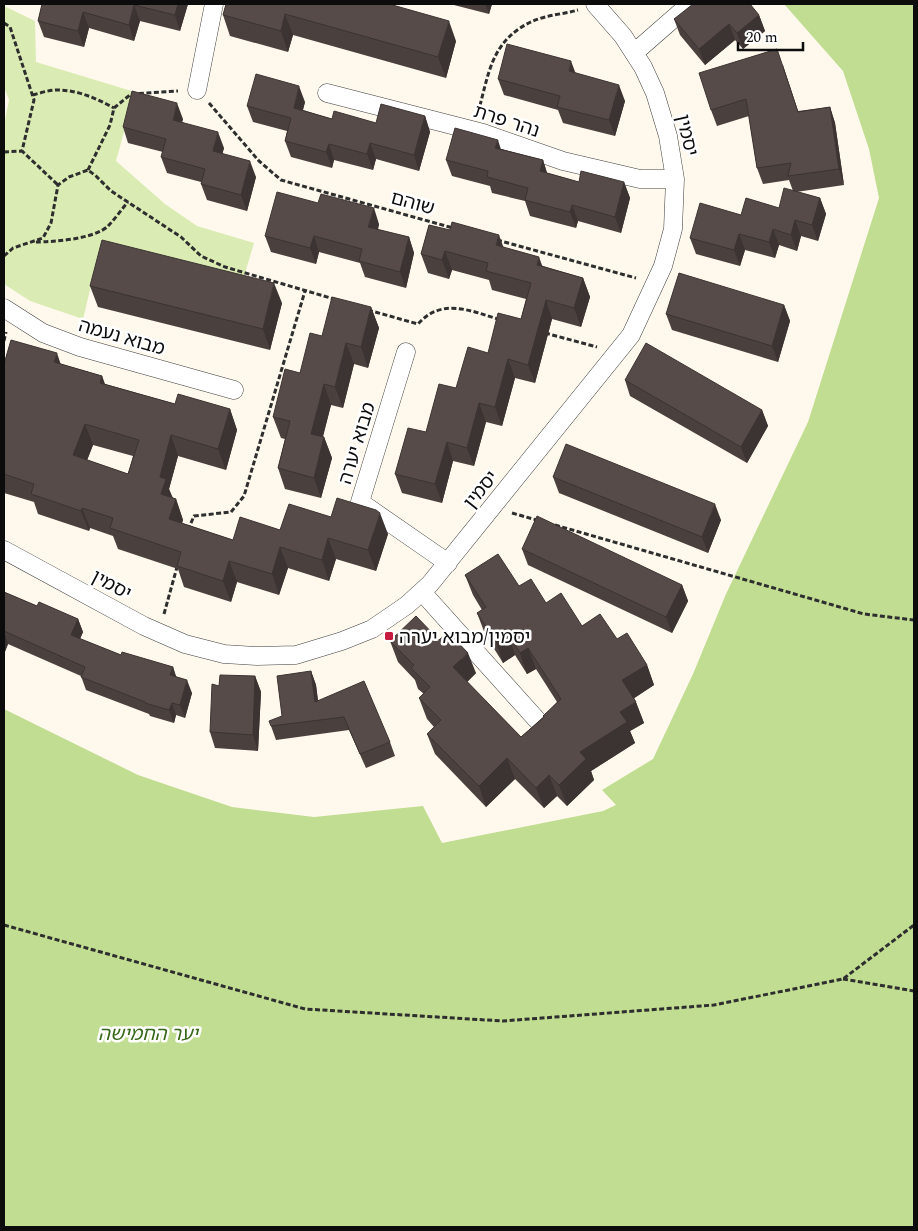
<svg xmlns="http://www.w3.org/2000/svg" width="918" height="1231" viewBox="0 0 918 1231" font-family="Spectral,'Noto Sans Hebrew',serif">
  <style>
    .green { fill: #daecb3 }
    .forest { fill: #c0dd92 }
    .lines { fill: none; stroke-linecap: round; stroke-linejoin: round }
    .street-casing { stroke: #3f3f3f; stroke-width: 19 }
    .path { stroke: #2e2e2e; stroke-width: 3; stroke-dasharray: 5 2.5; stroke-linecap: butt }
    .street { stroke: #fff; stroke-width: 18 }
    .wall { fill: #4a403e; fill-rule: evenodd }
    .shaded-wall { fill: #3c3432 }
    .building { fill: #564b48; stroke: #3c3432; fill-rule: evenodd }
    .poi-dot { fill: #c51c40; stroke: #fff; stroke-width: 2 }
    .labels { text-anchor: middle; stroke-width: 5; stroke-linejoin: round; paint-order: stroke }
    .street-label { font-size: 19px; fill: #0c0c0c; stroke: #fff }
    .poi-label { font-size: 19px; fill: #0c0c0c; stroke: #fff; text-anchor: start }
    .park-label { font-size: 19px; font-style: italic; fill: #376819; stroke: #fff }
  </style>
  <rect width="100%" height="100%" fill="#fff8ec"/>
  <path class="green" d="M4,6L35,21L36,62L135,92L116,161L165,204L197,226L254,243L242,283L100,248L83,319L30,301L4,284V125L9,100L4,87Z"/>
  <path class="forest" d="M784,4H914V1227H4V709L138,775L232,807L314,817L423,806L442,843L603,811L616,805L602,790L653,759L693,674L726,594L808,422L879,198L869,149L843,71Z"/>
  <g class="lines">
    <g class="street-casing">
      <path id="street" d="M634,53L690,4
        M197,90L214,4
        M327,93L483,133L563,161L640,179H675
        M4,308L43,333L80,347L234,390
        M406,352L360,502L448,563
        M4,550L144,626L185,644L224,654L257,656L296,655L342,641L372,629L407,605L430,584L631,335L663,266L673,229L675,179L668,136L655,93L643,67L623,36L595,4
        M422,592L537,720"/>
    </g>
    <path class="path" d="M4,23L10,27L34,100L22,151L58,185
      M33,95C40,93 49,90 57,90C77,90 96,98 114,108
      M209,103L259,161L281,180L453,228
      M478,113C489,73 491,40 533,21C547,15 564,14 578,10
      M4,152L22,151
      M88,170L110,125L114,108L131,94L178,91
      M497,240L636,278
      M36,242C53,242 95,239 108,226C115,219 121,210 128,202
      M4,256L13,248L43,238L51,223L58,185L69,177L88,170L96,176L111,191L181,237L201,256L225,267L334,299
      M368,310L418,324C442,297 471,311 501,320
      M545,333L597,347
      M4,341L6,332
      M512,513L540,521
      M555,525L864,614L914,620
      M188,530L194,516L231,512L244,496L305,291
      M164,614L177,567
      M4,925L305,1009L503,1021L714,1005L843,979L914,925
      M843,979L914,991"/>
    <use href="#street" class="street"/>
  </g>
  <path class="wall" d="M42,4H188L180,31L140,21L134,41L89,28L84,47L44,37L38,21Z
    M226,4L456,41L446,78L293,35L288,52L230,36L223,15Z
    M450,4H492L489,14Z
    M759,15L765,31L743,49L735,40L705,65L680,35L674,19Z
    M783,65L798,111L830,107L835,123L844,185L796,192L820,198L826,214L818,241L801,236L797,251L779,245L775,258L745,250L740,266L696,254L690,238L741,215L779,208L793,191L789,180L763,184L757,168L749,116L717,126L711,110Z
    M576,73L625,101L615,136L563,123L558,110L504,95L498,79Z
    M305,102L303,110L332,119L376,123L425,116L430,132L419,171L376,159L373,170L334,160L332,168L291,157L285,141L287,131L253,122L247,106Z
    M183,119L182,122L224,148L222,154L256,177L247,211L207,200L201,184V182L167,173L161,157L163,152L128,143L123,127Z
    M501,149L543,160L547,173L579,182H624L630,198L621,233L578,221L576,228L530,216L525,201L492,193L490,186L452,176L446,160Z
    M379,224L378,230L409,237L414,253L406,288L365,277L360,263L319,252L316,264L271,252L265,236Z
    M429,225L503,247L543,266L583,278L590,297L581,327L552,319L535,383L515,378L502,426L486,422L474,466L453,461L442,503L402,493L395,474L426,432L456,388L488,353L521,319L526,299L492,290L489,280L452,270L449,279L428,273L421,254Z
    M90,286L282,303L270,350L98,307Z
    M784,305L790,321L778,362L672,330L666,314Z
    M371,307L379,328L368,368L354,364L343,408L331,405L323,437H324L332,458L321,498L285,489L278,468L285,439L281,438L273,417L322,336Z
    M4,364H61L102,376L105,384L175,404L230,409L237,430L226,470L178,456L169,489L173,498L176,499L183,520L182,523L233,540L280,530L388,534L376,571L336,559L329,581L288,568L279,595L237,582L231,602L184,587L178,569L118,549L113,536L90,528L89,531L38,514L34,502L4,493ZM93,445L133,456L128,474L87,460Z
    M625,380L762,410L768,426L747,463L630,396Z
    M553,477L721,520L708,553L559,493Z
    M522,549L682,585L688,601L672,633L528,565Z
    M465,575L519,586L546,603L582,626L617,639L647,665L654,685L634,698L644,723L630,731L635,743L591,771L594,780L567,806L557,796L544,808L515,779L486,807L435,754L427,734L434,727L427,719L419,698L424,694L418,689L415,680L398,662L390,641L439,640L476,673L467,682L521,737L543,717L557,702L536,669L527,674L515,655L503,663L485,634L477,613L482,610L473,595Z
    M4,592L37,606L78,619L83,632L80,639L121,655L173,667L176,676L192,693L185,718L176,715L174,723L150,716L149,714L86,690L81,676L8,644L4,654Z
    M311,671L316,685L318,701L390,742L395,756L366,768L349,730L276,740L271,726L282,716Z
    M255,676L261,692L258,751L215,748L210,732L219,686Z"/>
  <path class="shaded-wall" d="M178,4H188L180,31L175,15Z
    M485,4H492L489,14Z
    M134,5L140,21L134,41L129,25Z
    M83,12L89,28L84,47L78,31Z
    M285,14L293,35L288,52L281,31Z
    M759,15L765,31L743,49L737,33Z
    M449,21L456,41L446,78L438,57Z
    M729,24L735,40L705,65L699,49Z
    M571,61L577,77L569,71Z
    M619,85L625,101L615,136L609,120Z
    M299,86L305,102L299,124L294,108Z
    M177,103L183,119L178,136L173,120Z
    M830,107L835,123L844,185L839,169Z
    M425,116L430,132L419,171L414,155Z
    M218,132L224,148L219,167L213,151Z
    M498,140L503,156L495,148Z
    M370,143L376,159L373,170L367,154Z
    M329,144L334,160L332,168L326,152Z
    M543,160L548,176L540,171Z
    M250,161L256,177L247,211L241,195Z
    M624,182L630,198L621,233L615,217Z
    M820,198L826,214L818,241L812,225Z
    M572,205L578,221L576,228L570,212Z
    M374,208L379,224L374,243L368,227Z
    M795,220L801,236L797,251L791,235Z
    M773,229L779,245L775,258L769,242Z
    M739,234L745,250L740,266L734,250Z
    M499,235L506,254L496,245Z
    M314,236L319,252L316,264L310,248Z
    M409,237L414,253L406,288L400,272Z
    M445,251L452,270L449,279L442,260Z
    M539,257L546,276L537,265Z
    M583,278L590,297L581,327L574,308Z
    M274,283L282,303L270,350L263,329Z
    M546,300L552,319L535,383L528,365Z
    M784,305L790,321L778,362L772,346Z
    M371,307L379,328L368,368L361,347Z
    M346,343L354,364L343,408L335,387Z
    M57,353L64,374L54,362Z
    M508,359L515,378L502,426L495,407Z
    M102,376L109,397L100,383Z
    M324,384L331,405L318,454L311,434Z
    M479,403L486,422L474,466L467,448Z
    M230,409L237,430L226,470L218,449Z
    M762,410L768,426L747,463L741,447Z
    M85,424L93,445L81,476L73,455Z
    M171,435L178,456L169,489L173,500L161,494L160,477Z
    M324,437L332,458L321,498L314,478Z
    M447,442L453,461L442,503L435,484Z
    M176,499L183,520L177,540L169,519Z
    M715,504L721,520L708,553L702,537Z
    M82,508L90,528L89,531L81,511Z
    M380,513L388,534L376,571L368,550Z
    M328,538L336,559L329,581L322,560Z
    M280,547L288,568L279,595L272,574Z
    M229,561L237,582L231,602L223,581Z
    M682,585L688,601L672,633L666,617Z
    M78,619L83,632L76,648L71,635Z
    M4,632L8,644L4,654Z
    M508,634L515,655L503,663L496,642Z
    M528,648L536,669L527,674L520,653Z
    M468,653L476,673L461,688L453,667Z
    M647,665L654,685L630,701L622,680Z
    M173,667L177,680L170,675Z
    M311,671L316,685L320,716L315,702Z
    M255,676L261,692L258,751L253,735Z
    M187,680L192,693L185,718L180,705Z
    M636,702L644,723L630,731L635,743L591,771L594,780L567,806L559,785L580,752L620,712Z
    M172,703L176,715L174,723L169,710Z
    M507,758L515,779L486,807L479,786Z
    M549,775L557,796L544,808L536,788Z"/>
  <path class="building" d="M42,4H178L175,15L134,5L129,25L83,12L78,31L38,21Z
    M226,4H389L449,21L438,57L285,14L281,31L223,15Z
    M693,4H750L759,15L737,33L729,24L699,49L674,19Z
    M507,44L571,61L569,71L619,85L609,120L557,107L560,96L498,79Z
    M777,49L798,112L830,107L839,169L788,176L791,163L757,168L746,99L711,110L699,73Z
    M256,74L299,86L294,108L332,119L334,111L376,123L381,104L425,116L414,155L370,143L367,154L329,144L326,152L285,141L291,118L247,106Z
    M132,91L177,103L173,120L218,132L213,151L250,161L241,195L201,184L205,169L161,157L166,139L123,127Z
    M455,128L498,140L495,148L543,160L540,171L579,182L581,171L624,182L615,217L572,205L570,212L525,200L528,188L487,177L488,171L446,160Z
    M784,188L820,198L812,225L795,220L791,235L773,229L769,242L739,234L734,250L690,238L700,203L741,215L746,198L779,208Z
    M277,192L318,203L321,194L374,208L368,227L409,237L400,272L359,261L362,249L314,236L310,248L265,236Z
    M452,222L499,235L496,245L539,257L537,265L583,278L574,308L546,300L528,365L508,359L495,407L479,403L467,448L447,442L435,484L395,474L408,428L426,432L439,384L456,388L468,347L488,353L498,313L521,319L531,283L486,271L488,263L445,251L442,260L421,254L429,225L450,230Z
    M102,240L274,283L263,329L90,286Z
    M679,273L784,305L772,346L666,314Z
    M332,297L371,307L361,347L346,343L335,387L324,384L311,434L324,437L314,478L278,468L290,421L273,417L285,369L300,373L310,333L322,336Z
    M11,340L57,353L54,362L102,376L100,383L175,404L178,394L230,409L218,449L171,435L160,477L166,479L161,494L176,499L169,519L233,540L240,517L280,530L289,504L331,517L337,498L376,510L380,513L368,550L328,538L322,560L280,547L272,574L229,561L223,581L177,566L181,552L110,528L113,518L82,508L81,511L31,494L34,484L4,474V364ZM85,424L139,440L128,474L73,455Z
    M646,343L762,410L741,447L625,380Z
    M566,444L715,504L702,537L553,477Z
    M537,516L682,585L666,617L522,549Z
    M498,554L519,586L531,579L546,603L561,593L582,626L600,614L617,639L627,633L647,665L622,680L636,702L620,712L627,722L580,752L586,759L559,785L549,775L536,788L507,758L479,786L427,734L441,720L419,698L430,687L411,668L414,665L390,641L416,616L439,640L448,632L468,653L453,667L521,737L544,717L543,716L561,699L528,648L520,653L508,634L496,642L477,613L486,607L465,575Z
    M4,592L37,606L39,602L78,619L71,635L121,655L122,652L173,667L170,675L187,680L180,705L172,703L169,710L145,703V702L81,677L85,667L4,631Z
    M311,671L315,702L364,681L390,742L360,754L344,717L271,726L269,721L282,716L277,676Z
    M220,675L255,676L253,735L210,732L212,684L219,686Z"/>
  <rect class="poi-dot" x="384" y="631" width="10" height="10" rx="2.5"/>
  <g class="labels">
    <g class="street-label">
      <text transform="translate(507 120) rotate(18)" y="7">נהר פרת</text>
      <text transform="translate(688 135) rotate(77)" y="7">יסמין</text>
      <text transform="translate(413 202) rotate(15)" y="7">שוהם</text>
      <text transform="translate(122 336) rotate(16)" y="7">מבוא נעמה</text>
      <text transform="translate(356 443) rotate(-73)" y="7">מבוא יערה</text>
      <text transform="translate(480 489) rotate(-51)" y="7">יסמין</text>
      <text transform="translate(112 584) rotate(28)" y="7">יסמין</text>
    </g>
    <g class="poi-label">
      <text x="399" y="643">יסמין/מבוא יערה</text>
    </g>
    <g class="park-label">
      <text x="148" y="1040">יער החמישה</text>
    </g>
  </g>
  <rect width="918" height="1231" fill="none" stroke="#0c0c0c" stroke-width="10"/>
  <path d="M738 42v8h65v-8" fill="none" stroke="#0c0c0c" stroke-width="2.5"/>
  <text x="746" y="42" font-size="15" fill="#0c0c0c" stroke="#ffffff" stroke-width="4" paint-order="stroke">20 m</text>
</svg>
